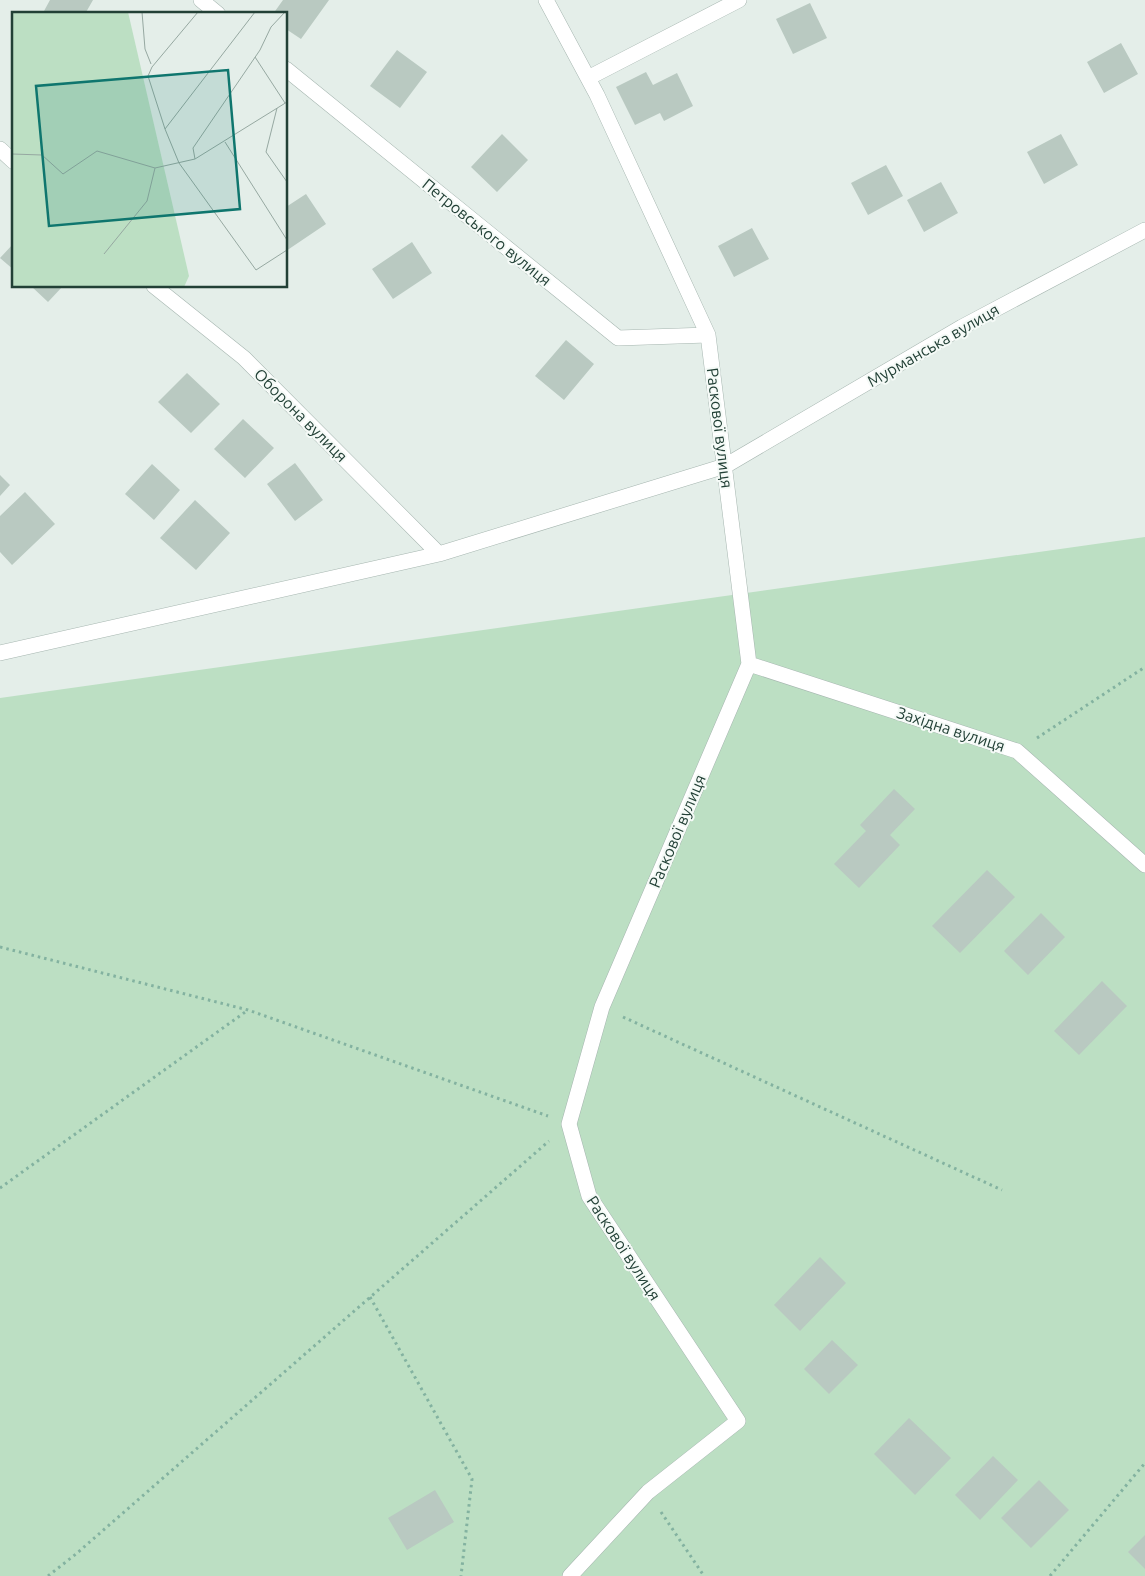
<svg xmlns="http://www.w3.org/2000/svg" width="1145" height="1576" viewBox="0 0 1145 1576" font-family="Ubuntu,sans-serif">
  <style>
    .green { fill: #bcdfc3 }
    .building { fill: #b9c9c1 }
    .lines { fill: none; stroke-linecap: round; stroke-linejoin: round }
    .minor-casing { stroke: #a6b6b0; stroke-width: 16 }
    .path { stroke: #83b2a0; stroke-width: 3; stroke-dasharray: 2.5 4; stroke-linecap: butt }
    .minor { stroke: #fff; stroke-width: 15 }
    .labels { text-anchor: middle; stroke-width: 4; stroke-linejoin: round; paint-order: stroke }
    .street-label { font-size: 16px; fill: #224036; stroke: #f5faf7 }
    .inset-road { fill: none; stroke: #96a8a1; stroke-width: 1 }
    .view { fill: #0f766e; fill-opacity: 0.15; stroke: #0f766e; stroke-width: 2.5 }
    .inset-edge { fill: none; stroke: #224036; stroke-width: 2.5 }
  </style>
  <rect width="100%" height="100%" fill="#e4eee9"/>
  <path class="green" d="M1145,537V1576H0V698Z"/>
  <path class="building" d="M50,0H93L85,14H48L44,11Z
    M283,0H329L301,39L286,29V14H273Z
    M810,3L827,38L793,54L776,19Z
    M1121,43L1138,74L1104,93L1087,62Z
    M397,50L427,72L400,108L370,86Z
    M646,72L653,85L677,73L693,106L664,121L660,113L635,125L616,87Z
    M502,134L528,160L497,192L471,167Z
    M1061,134L1078,165L1044,184L1027,152Z
    M886,165L903,196L868,215L851,183Z
    M941,182L958,213L924,232L907,200Z
    M306,194L326,224L286,251V207Z
    M752,228L769,259L734,277L718,246Z
    M412,242L432,273L393,299L372,269Z
    M14,243V270L0,258Z
    M31,286H63L48,302Z
    M566,340L594,364L564,400L535,376Z
    M187,373L220,404L191,433L158,402Z
    M243,419L274,448L245,478L214,449Z
    M295,463L323,500L295,521L267,484Z
    M152,464L180,490L154,520L125,494Z
    M0,475L10,485L0,496Z
    M25,492L55,524L12,565L0,552V516Z
    M195,500L230,533L196,570L160,538Z
    M894,789L915,809L890,835L900,845L859,888L834,864L866,831L860,825Z
    M987,870L1015,897L960,953L932,926Z
    M1041,913L1065,937L1028,975L1004,951Z
    M1102,981L1127,1006L1079,1055L1054,1031Z
    M820,1257L846,1283L800,1331L774,1305Z
    M832,1340L858,1365L829,1394L804,1369Z
    M909,1418L951,1458L915,1495L874,1454Z
    M993,1456L1018,1480L980,1520L955,1495Z
    M1039,1480L1069,1510L1031,1548L1001,1518Z
    M435,1490L454,1522L407,1550L388,1518Z
    M1145,1535V1569L1128,1552Z"/>
  <g class="lines">
    <g class="minor-casing">
      <path id="minor" d="M201,0L218,14
        M546,0L597,95L708,335L749,664L602,1007L569,1124L589,1196L738,1421L648,1492L570,1576
        M286,69L618,338L708,335
        M588,78L739,0
        M0,149L14,162
        M154,286L244,358L439,554
        M0,653L439,554L725,466L962,327L1145,230
        M749,664L1017,751L1145,865"/>
    </g>
    <path class="path" d="M1037,738L1145,667
      M0,947L248,1010L548,1116
      M623,1017L1002,1190
      M0,1188L248,1010
      M370,1297L472,1479L461,1576
      M661,1512L704,1576
      M48,1576L76,1554L549,1141
      M1050,1576L1145,1463"/>
    <use href="#minor" class="minor"/>
  </g>
  <g class="labels">
    <g class="street-label">
      <text transform="translate(487 232) rotate(39)" y="6">Петровського вулиця</text>
      <text transform="translate(933 345) rotate(-30)" y="6">Мурманська вулиця</text>
      <text transform="translate(301 415) rotate(45)" y="6">Оборона вулиця</text>
      <text transform="translate(720 428) rotate(83)" y="6">Раскової вулиця</text>
      <text transform="translate(951 729) rotate(18)" y="6">Західна вулиця</text>
      <text transform="translate(677 831) rotate(-67)" y="6">Раскової вулиця</text>
      <text transform="translate(624 1248) rotate(57)" y="6">Раскової вулиця</text>
    </g>
  </g>
  <g transform="translate(12 12)">
    <rect width="275" height="275" fill="#e4eee9"/>
    <path d="M0,0H116L177,264L172,275H0Z" fill="#bcdfc3"/>
    <path class="inset-road" d="M130,0L133,37L139,52M186,0L140,55L136,64L153,117L167,151L244,258L275,238M243,45L273,91M265,96L254,140L275,170M153,117L243,0M213,130L275,228M0,142L30,143L51,162L85,139L143,156L183,147L275,90M183,147L181,136L248,38L259,15L273,0M92,242L135,189L143,156"/>
    <path class="view" d="M216,58L228,197L37,214L24,74Z"/>
    <rect width="275" height="275" class="inset-edge"/>
  </g>
</svg>
